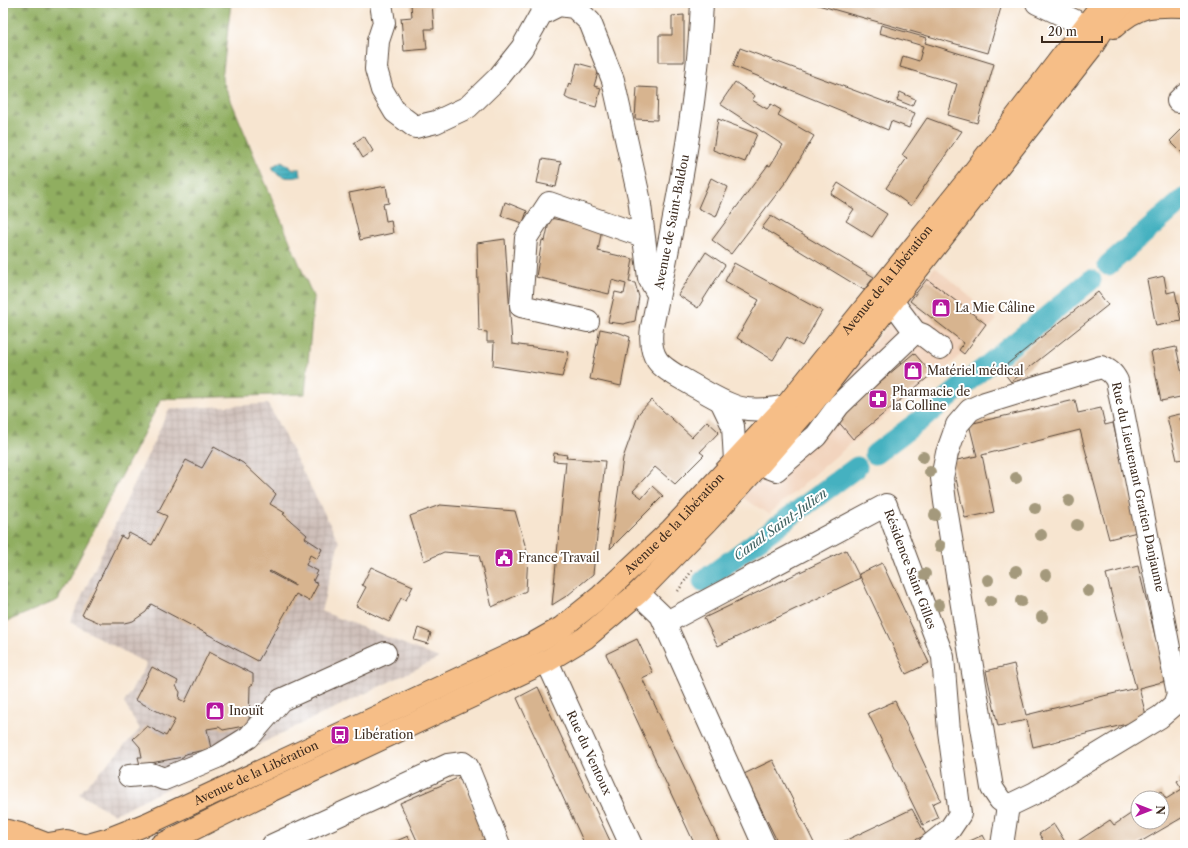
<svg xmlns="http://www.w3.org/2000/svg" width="1188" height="848" viewBox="0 0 1188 848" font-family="'Libre Caslon Text',serif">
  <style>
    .built { fill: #f2d4be }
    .industrial { fill: url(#industrial-grid) }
    .forest { fill: url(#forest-firs); stroke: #666c40 }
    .water { fill: url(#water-rules); stroke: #406e6f }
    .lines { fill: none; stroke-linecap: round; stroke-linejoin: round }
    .canal { stroke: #44b1c0; stroke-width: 21 }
    .building { fill: #d7b48f; fill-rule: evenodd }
    .minor-casing { stroke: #574639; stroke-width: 24 }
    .major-casing { stroke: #574639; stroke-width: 24 }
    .path { stroke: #574639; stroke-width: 2.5; stroke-dasharray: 1 3; stroke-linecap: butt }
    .minor { stroke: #fff; stroke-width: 22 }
    .major { stroke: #f6be87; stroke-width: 22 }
    .tree { fill: #a4997b }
    .labels { text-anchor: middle; stroke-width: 4; stroke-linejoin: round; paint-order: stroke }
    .street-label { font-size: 12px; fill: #3b2a1e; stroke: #fff }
    .poi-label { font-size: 12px; fill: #3b2a1e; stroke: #fff; text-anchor: start }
    .water-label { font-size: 13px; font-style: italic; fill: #3f605f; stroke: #fff }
  </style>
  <defs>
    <pattern id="industrial-grid" width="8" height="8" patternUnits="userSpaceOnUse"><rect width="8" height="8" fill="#cfc0ba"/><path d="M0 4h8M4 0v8" fill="none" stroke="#b3a59f"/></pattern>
    <pattern id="forest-firs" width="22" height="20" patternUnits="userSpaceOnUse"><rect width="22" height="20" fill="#90ae61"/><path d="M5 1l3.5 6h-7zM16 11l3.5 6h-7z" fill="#778e4f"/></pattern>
    <pattern id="water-rules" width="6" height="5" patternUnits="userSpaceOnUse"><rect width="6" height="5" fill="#44b1c0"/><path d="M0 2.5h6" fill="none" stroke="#3a909b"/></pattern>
  </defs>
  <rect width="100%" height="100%" fill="#fff"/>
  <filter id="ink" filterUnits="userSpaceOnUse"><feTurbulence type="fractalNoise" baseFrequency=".025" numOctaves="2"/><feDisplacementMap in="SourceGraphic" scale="8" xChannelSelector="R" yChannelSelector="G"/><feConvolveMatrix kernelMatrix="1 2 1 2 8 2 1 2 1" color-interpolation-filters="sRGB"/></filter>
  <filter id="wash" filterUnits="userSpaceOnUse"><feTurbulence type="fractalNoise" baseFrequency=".012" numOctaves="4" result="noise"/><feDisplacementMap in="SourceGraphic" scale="16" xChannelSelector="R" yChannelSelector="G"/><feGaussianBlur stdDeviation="0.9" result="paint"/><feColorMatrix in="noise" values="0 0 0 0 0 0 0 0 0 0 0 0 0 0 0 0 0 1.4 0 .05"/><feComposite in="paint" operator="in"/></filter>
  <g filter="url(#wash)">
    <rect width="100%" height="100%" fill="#f7e5d0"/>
    <path class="built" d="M935,267L997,320L948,367L850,444L769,514L738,495L830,397Z"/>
    <path class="industrial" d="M268,404L339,542L321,611L439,658L114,814L79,794L140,729L124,703L147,664L70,622L169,409Z"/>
    <path class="forest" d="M3,3H231L222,79L314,299L305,394L161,399L58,600L3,623Z"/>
    <path class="water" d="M282,161L292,169H300L301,176C290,179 281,178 273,170V166Z"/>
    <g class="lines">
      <path class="canal" d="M1108,265L1185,198
        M875,454L927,415L1091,280
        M703,581L857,467"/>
    </g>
    <g id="blocks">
      <path class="building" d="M432,3L434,29H425L427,49L404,51L401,18L412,17L411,4Z
        M811,3H1000L1002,4L988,53Z
        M684,15V62H659V35H672V16Z
        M881,25L927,38L925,43L994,64L977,123L948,115L957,84L900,67L903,56L919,61L923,46L879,33Z
        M740,48L915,113L909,128L891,121L888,130L733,66Z
        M577,63L599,69L594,86L601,88L596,107L568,99L565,97L569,83L571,86Z
        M735,82L755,96L752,100L767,109L771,104L781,110L778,115L814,136L788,179L731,254L712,240L768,165L770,166L783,145L720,104Z
        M637,87L658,88L657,120L635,119Z
        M900,92L915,99L912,106L897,100Z
        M927,118L962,131L911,206L886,188L907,158L902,155Z
        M718,119L757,134L745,162L713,150Z
        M1185,126V156L1170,141Z
        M364,136L373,151L363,158L354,143Z
        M542,159L561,162L556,187L537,183Z
        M711,178L728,187L716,217L698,208Z
        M838,183L887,214L872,237L846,221L854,209L831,194Z
        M386,186L389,203L383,204L386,221L391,220L393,233L360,240L349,193Z
        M505,202L527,211L523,223L501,216Z
        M771,216L874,277L864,290L762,228Z
        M550,218L602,228L598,251L633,259L629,282L635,283L639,297L635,321L623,324L608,322L615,292L624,294L626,284L612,280L609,294L536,277L542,240L545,241Z
        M505,239L512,344L569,352L562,377L493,366L494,342H487V332L479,331L477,243Z
        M706,252L725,265L698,308L678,295Z
        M734,263L822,311L802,346L787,337L773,360L737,338L759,300L725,281Z
        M1164,276L1167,293L1175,291L1181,321L1156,326L1147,280Z
        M927,279L986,324L964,354L959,350L964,343L910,301Z
        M1098,292L1108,305L1011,382L1001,369Z
        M600,329L620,333L630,337L621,386L590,379Z
        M1176,347L1182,374L1185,373V396L1161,401L1151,352Z
        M914,353L932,374L853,439L836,419Z
        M651,400L692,437L707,421L719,432L700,452L704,455L675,484L655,467L633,491L642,498L652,486L663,496L610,549L623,458L639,413Z
        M1075,400L1078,413L1101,408L1105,425L1113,423L1137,532L1109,539L1080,430L982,455L994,512L965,518L952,461L977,456L969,424Z
        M1180,414L1182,422L1185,421L1184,467L1183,459L1177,460L1167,417Z
        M214,447L243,463L276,494L270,504L285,513L283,514L307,535L305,538L322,549L317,559L310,555L306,565L318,571L313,581L318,584L309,601L296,594L258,661L151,604L146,612L133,621L124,623H100L82,615L121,536L126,539L129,533L152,545L167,516L158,512L186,460L202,468ZM270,571L295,585V586L269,572Z
        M554,453L567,455L566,458L605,461L593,574L568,595L552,605L566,462L553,461Z
        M440,505L515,511L528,555L526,591L492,607L479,555L444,552L424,561L410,516Z
        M846,550L860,578L718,646L704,618Z
        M882,563L929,663L906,674L859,574Z
        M1138,566L1166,681L1139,688L1147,719L1033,747L1027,720L998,726L986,671L1014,664L1026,715L1136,688L1106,574Z
        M371,567L413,586L406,600L401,598L389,622L356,606L366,587L362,585Z
        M418,628L431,633L428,644L414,640Z
        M637,639L653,673L642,678L721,845H695L606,654Z
        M209,652L253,674V684L250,686L249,725L223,730L219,727L207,729L211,749L185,754L183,757L140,765L138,757H142L140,747L133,739L147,726L166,736L175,720L135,700L152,667L178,681L176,686L180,692L179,699L185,702Z
        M538,687L612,845H585L517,698Z
        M895,701L941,800L932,804L938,818L923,825L868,713Z
        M773,760L815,845H779L744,774Z
        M1185,776V816L1135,845H1080L1078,841L1110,820L1114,825L1138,809V822H1162V798H1150L1161,791L1166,799L1182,789L1177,781Z
        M460,777L487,838L473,845H419L400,803Z
        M912,809L926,835L904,845H836Z
        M1054,824L1067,845H1036L1043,840L1039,834Z
        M983,835L988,845H961Z
        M408,836L412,845H387Z"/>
    </g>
  </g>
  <g filter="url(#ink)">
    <use href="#blocks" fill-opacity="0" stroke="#574639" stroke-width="1"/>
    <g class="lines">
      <g class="minor-casing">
        <g id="minor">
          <path d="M381,3L384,23L378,41L376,69L382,90L395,112L415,127L436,122L468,107L499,77L522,48L541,14L559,5L574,7L590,22L613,80L639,197L649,278L658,294"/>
          <path d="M702,3C697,112 674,221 652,327C647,363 664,368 691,384C729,405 741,416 786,406"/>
          <path d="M1037,3L1086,26"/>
          <path d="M1178,101L1185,94"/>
          <path d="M588,321L521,306L526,238L549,203L643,236"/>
          <path d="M915,332L923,335L940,348"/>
          <path d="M1101,367C1109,370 1113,373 1117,381L1178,694L1174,705L1160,717L1035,793L1008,806L1000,800L992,788L945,502L942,478L947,453L957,425L970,410L985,403Z"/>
          <path d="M722,403L733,426L735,461"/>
          <path d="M760,464L776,470L816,436L839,405L915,332L892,301"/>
          <path d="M638,593L661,615L764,845"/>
          <path id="s1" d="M665,623L886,505L943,657L949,731L960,814L950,829L930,845"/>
          <path id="s2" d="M547,661L631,845"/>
          <path d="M129,776L151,774L164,779L217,757L249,737L281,700L385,653"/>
          <path d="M273,845L448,765L463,763L467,766L499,845"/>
          <path d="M1002,845L1008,806"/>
        </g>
      </g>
      <g class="major-casing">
        <g id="major">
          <path d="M1114,27C1139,4 1153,5 1185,6"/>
          <path d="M3,830L20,834L46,844"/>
          <path d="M43,845L66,841L82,845"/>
          <path id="s3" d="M88,845L109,839L149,823L531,645L561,628L601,596L671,530L786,406L967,181L1103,3"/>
          <path d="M161,845L270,791L547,661L585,638L638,593L706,523L760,464L811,405L1091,48L1112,15L1124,3"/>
        </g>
      </g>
      <path class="path" d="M678,591L693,569"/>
      <use href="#minor" class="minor"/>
      <use href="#major" class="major"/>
    </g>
    <g class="tree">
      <circle cx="923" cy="457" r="6"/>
      <circle cx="930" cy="472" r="6"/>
      <circle cx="1016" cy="478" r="6"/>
      <circle cx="1069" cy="501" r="6"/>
      <circle cx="1035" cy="508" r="6"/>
      <circle cx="935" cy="515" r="6"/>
      <circle cx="1077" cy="525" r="6"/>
      <circle cx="1041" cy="535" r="6"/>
      <circle cx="940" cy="546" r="6"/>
      <circle cx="1016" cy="571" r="6"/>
      <circle cx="925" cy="574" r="6"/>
      <circle cx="1046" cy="575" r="6"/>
      <circle cx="988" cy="580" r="6"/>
      <circle cx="1088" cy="591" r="6"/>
      <circle cx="991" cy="601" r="6"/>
      <circle cx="1021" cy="601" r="6"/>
      <circle cx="939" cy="605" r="6"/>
      <circle cx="1042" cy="617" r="6"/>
    </g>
  </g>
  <defs>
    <g id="shop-square" transform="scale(1)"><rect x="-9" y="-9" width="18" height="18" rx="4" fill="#b5179e" stroke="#fff"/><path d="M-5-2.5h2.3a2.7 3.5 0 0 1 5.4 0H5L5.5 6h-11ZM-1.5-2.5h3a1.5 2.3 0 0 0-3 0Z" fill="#fff"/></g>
    <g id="pharmacy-square" transform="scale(1)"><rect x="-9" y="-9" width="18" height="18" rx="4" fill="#b5179e" stroke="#fff"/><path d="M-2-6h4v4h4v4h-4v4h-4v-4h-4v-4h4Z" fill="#fff"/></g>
    <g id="civic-square" transform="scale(1)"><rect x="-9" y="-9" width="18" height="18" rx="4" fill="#b5179e" stroke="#fff"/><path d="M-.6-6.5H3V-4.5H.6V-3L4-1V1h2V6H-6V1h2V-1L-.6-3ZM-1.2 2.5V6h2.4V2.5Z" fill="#fff"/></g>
    <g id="bus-square" transform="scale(1)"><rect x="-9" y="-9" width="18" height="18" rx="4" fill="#b5179e" stroke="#fff"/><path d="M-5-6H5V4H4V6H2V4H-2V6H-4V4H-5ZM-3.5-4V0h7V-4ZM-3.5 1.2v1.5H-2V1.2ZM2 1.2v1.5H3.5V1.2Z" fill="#fff"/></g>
  </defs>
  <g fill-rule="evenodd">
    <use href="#shop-square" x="941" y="308"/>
    <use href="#shop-square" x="913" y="371"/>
    <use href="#pharmacy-square" x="878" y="399"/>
    <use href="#civic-square" x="504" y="558"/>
    <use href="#shop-square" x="215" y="711"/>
    <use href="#bus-square" x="340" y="735"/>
  </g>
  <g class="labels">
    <g class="street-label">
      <text transform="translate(672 222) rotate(-79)" y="4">Avenue de Saint-Baldou</text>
      <text dy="4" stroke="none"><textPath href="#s3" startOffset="999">Avenue de la Libération</textPath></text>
      <text transform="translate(1138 487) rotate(78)" y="4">Rue du Lieutenant Gratien Danjaume</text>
      <text dy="4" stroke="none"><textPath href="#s3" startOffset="675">Avenue de la Libération</textPath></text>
      <text dy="4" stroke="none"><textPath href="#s1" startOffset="319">Résidence Saint Gilles</textPath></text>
      <text dy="4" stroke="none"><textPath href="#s2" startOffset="101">Rue du Ventoux</textPath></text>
      <text dy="4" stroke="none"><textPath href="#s3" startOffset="183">Avenue de la Libération</textPath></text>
    </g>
    <g class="poi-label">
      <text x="955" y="312">La Mie Câline</text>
      <text x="927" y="375">Matériel médical</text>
      <text x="892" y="396">Pharmacie de<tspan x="892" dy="14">la Colline</tspan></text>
      <text x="518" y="562">France Travail</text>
      <text x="229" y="715">Inouït</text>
      <text x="354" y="739">Libération</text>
    </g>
    <g class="water-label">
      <text transform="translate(780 524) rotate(-36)" y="5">Canal Saint-Julien</text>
    </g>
  </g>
  <rect width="1188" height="848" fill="none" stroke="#fff" stroke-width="16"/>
  <g transform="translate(1150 810) rotate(90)"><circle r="19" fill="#ffffff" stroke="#b1aaa5"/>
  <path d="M0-3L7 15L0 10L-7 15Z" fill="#b5179e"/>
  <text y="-6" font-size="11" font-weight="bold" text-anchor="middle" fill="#3b2a1e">N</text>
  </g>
  <path d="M1042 36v6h60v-6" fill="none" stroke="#3b2a1e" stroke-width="2"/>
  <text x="1048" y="36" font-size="12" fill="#3b2a1e" stroke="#ffffff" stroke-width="3" paint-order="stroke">20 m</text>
</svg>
